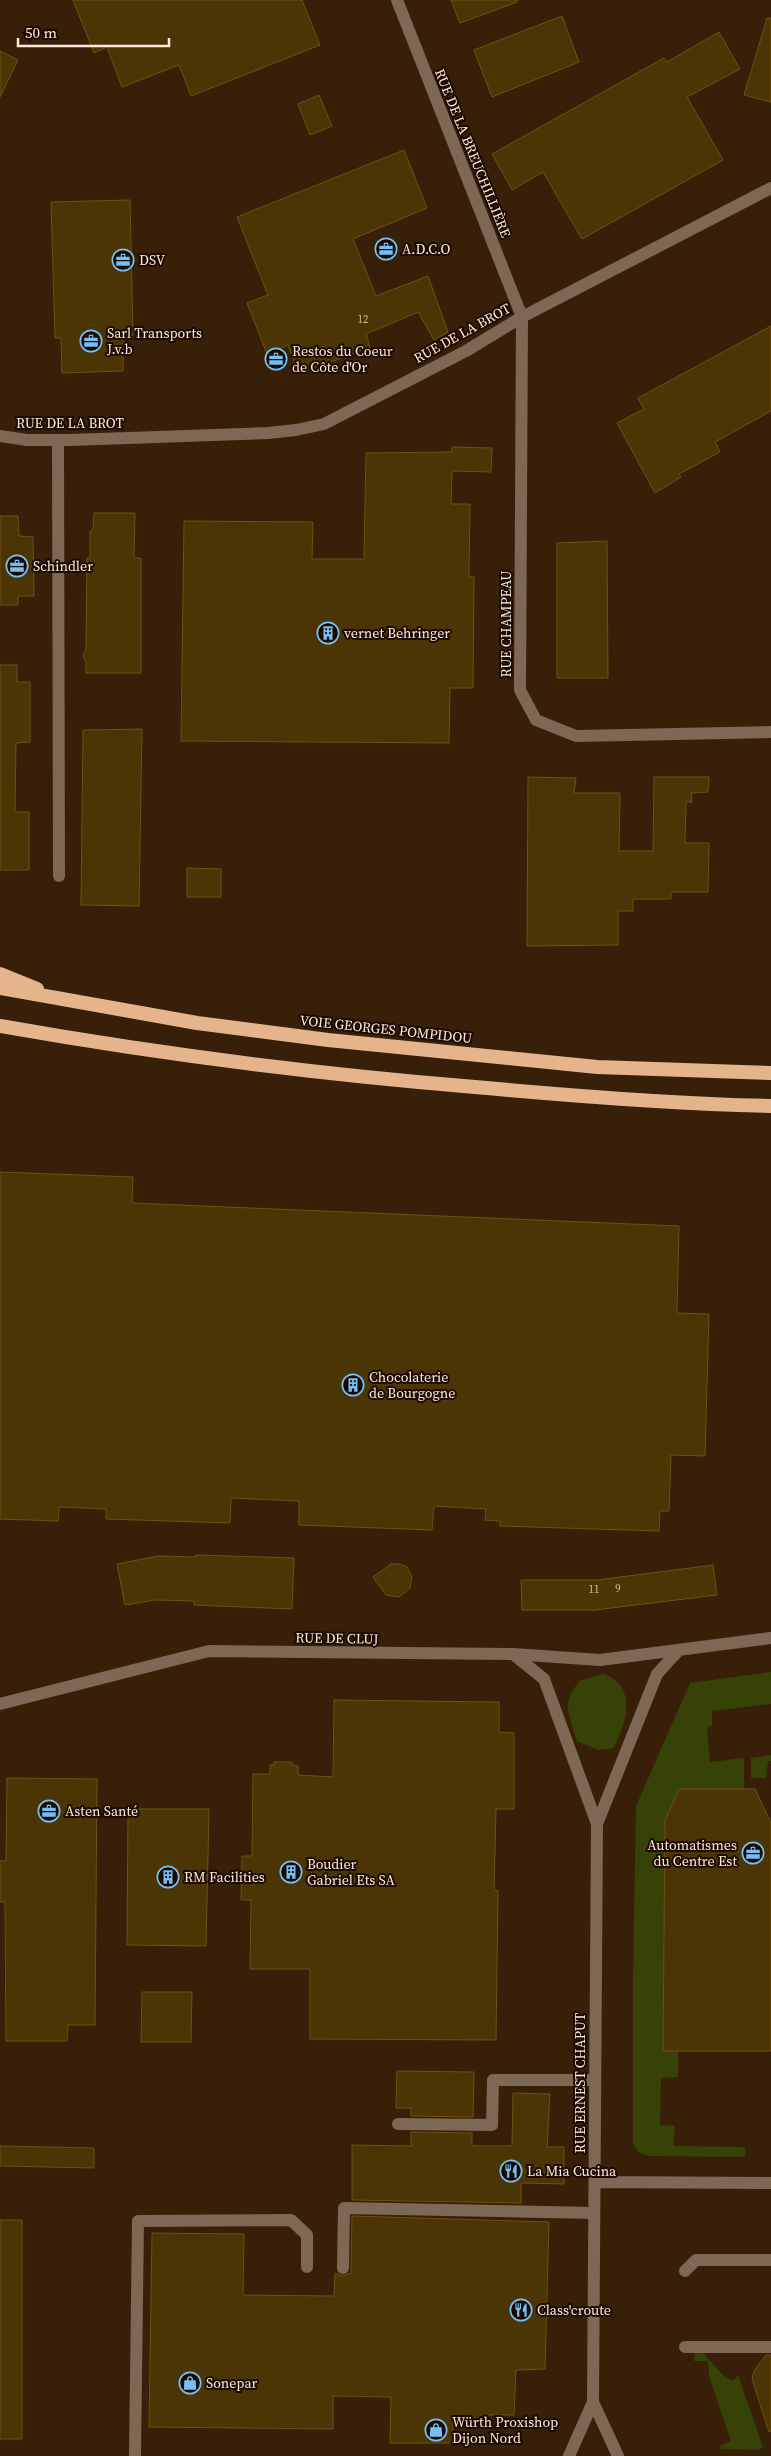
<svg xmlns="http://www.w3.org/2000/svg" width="771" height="2456" viewBox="0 0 771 2456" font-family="'Source Serif 4',serif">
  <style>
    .green { fill: #374207 }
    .building { fill: #4c3504; stroke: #6f5112 }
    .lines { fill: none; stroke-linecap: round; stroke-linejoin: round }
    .service { stroke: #7d6755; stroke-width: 12 }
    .minor { stroke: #7d6755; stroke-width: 12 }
    .trunk { stroke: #e6b48c; stroke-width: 14 }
    .labels { text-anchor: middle; stroke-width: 4; stroke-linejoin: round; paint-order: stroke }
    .number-label { font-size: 11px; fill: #cfbda7 }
    .street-label { font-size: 14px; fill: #fbeadd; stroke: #1c0900 }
    .poi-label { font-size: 14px; fill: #fbeadd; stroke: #1c0900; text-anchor: start }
  </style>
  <rect width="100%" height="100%" fill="#381f08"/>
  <path class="green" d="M771,1672V1704L712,1711V1725L707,1728L710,1762L744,1758V1789H680L665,1820L663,2051H678V2077L661,2078L660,2125L675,2126L673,2146L745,2147V2157L649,2156L638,2152L633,2143V1980L636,1806L690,1683Z
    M603,1674C638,1685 627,1724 613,1748L598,1750L577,1741C569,1715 560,1702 581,1680Z
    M771,1755V1761H768L766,1778H751V1758Z
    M695,2351H701L724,2376L733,2381L738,2375L763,2447L758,2450L721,2449L720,2446L731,2441L709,2376L708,2361H694Z"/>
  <path class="building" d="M73,0H302L320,45L191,96L179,65L122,87L107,47L94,53Z
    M451,0H517V2L460,23Z
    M562,16L579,62L492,97L474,50Z
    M767,18H771V102L744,95Z
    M719,32L740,69L687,97L723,160L582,239L543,172L512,190L492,154L664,58L667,62Z
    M0,51L18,60L0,97Z
    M319,95L332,126L310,135L298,104Z
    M404,150L427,208L353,239L376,296L428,276L448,332L434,340L418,312L366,334L370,347L299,374L288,345L267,354L247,303L268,295L237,217Z
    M130,200L133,336L123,337V371L62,373L61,338H55L51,202Z
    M771,326V411L715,442L720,452L679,474L681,477L655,493L617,423L644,409L638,398Z
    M452,447L492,448L491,472L452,471L451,504H470L469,577H474L473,688H450L449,743L181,741L184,521L313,522L312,559H364L366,453L452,452Z
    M94,513H135L134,558H141V673H86V662L83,656L86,648L87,558H90V532L93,529Z
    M0,516H18L19,536L33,537L34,596H18V605H0Z
    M607,541L608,678H557V543Z
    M0,665H17V682H30V742L16,743L15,812H29V870H0Z
    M142,729L139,906L81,905L83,730Z
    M528,777L576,778L574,793H620L619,851H653L654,777H709L708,792L691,793L692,802H686L685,843H709L708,892H671V899H633V911H618V945L527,946Z
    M187,868L221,869V897H187Z
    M0,1172L133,1177L132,1203L679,1226L677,1313L709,1314L705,1456L671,1455L669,1511H660L659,1531L500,1526V1521L485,1520L486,1509L434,1506L432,1530L299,1525V1501L231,1498L230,1523L106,1519V1509L59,1507L58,1521L0,1519Z
    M196,1555L294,1558L292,1609L194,1605V1601L155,1600L125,1605L117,1564L158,1556L195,1557Z
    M391,1564H400L407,1567L412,1577L410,1588L399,1597L386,1595L373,1577Z
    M713,1565L717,1595L595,1610H522L521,1580H597Z
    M334,1700L499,1702V1732L514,1733V1809H496L494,1890L498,1891L496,2040L310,2039V1969H250L251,1900H241L242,1856H252L253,1774H270V1765H274V1762H292V1765L298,1766V1775L333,1777Z
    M7,1778L97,1779L95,2025H68L67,2041H6L5,1902H0V1861H6Z
    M679,1789H755L771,1823V2051H663L665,1820Z
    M128,1809H209L206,1946L127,1945Z
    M142,1992H192L191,2042H141Z
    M397,2071L474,2072L473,2117L411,2116V2108H396Z
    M513,2093L550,2094L547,2147H564V2184L521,2183V2203L352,2200V2145L411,2146V2132L472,2133V2146H512Z
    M0,2146L94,2148V2168L0,2166Z
    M352,2216L549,2222L545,2369L516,2370L514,2415H486V2424L453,2423L452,2443H390L391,2397L333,2396V2429L149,2427L152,2233L244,2234L243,2295L334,2296L335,2273L342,2276L351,2273Z
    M0,2220H22V2439H0Z
    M766,2355H771V2431L769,2432L752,2379L754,2371Z"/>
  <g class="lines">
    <path class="service" d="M58,440L59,876
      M398,2124L492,2125L493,2080H595
      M343,2268L344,2208L594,2213
      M685,2271L696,2260H771
      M685,2347H771
      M135,2456L138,2221L291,2220L307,2235V2267"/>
    <path class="minor" d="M397,0L522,317L520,690L536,720L576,736L771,732
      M0,436L27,440H71L268,433L296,430L324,424L466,351L522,317L771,188
      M513,1654L544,1679L597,1824L593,2402L569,2456
      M0,1704L209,1651L513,1654L600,1660L771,1638
      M597,1824L657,1674L679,1650
      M595,2182L771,2183
      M593,2402L618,2456"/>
    <path class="trunk" d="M0,974L37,989
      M0,988L197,1023L328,1040L597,1067L771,1073
      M0,1026C158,1054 316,1074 475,1087C574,1096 672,1104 771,1106"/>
  </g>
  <defs>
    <g id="office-ring" transform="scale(1.125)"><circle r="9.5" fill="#1c0900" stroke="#74c0f6" stroke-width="1.5"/><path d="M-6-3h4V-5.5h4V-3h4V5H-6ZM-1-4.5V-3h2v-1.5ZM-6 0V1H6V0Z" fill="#74c0f6"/></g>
    <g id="building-ring" transform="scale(1.125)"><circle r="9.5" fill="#1c0900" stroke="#74c0f6" stroke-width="1.5"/><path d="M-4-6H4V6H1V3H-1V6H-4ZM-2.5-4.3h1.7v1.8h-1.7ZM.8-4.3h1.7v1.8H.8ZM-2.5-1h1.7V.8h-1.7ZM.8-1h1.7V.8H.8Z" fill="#74c0f6"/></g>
    <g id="restaurant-ring" transform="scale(1.125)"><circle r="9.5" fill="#1c0900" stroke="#74c0f6" stroke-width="1.5"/><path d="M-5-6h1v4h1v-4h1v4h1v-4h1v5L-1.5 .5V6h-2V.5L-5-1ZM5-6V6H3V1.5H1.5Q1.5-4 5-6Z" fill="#74c0f6"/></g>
    <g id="shop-ring" transform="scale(1.125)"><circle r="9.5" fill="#1c0900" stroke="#74c0f6" stroke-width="1.5"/><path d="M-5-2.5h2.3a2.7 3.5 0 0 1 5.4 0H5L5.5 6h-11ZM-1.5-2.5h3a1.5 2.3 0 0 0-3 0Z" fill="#74c0f6"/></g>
  </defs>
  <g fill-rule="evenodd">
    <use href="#office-ring" x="386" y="249"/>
    <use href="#office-ring" x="123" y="260"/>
    <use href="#office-ring" x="91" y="341"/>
    <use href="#office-ring" x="276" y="359"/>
    <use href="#office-ring" x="17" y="566"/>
    <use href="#building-ring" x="328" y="633"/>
    <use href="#building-ring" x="353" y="1385"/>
    <use href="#office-ring" x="49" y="1811"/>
    <use href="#office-ring" x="753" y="1853"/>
    <use href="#building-ring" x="291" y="1872"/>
    <use href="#building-ring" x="168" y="1877"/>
    <use href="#restaurant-ring" x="511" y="2171"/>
    <use href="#restaurant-ring" x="521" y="2310"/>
    <use href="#shop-ring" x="190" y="2383"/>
    <use href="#shop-ring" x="436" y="2430"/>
  </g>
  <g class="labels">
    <g class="number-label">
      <text x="363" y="323">12</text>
      <text x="618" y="1592">9</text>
      <text x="594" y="1593">11</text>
    </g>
    <g class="street-label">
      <text transform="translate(473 153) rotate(68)" y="5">RUE DE LA BREUCHILLIÈRE</text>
      <text transform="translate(462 333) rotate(-29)" y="5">RUE DE LA BROT</text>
      <text x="70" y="428">RUE DE LA BROT</text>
      <text transform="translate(506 624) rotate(-90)" y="5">RUE CHAMPEAU</text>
      <text transform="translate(386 1029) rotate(6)" y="5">VOIE GEORGES POMPIDOU</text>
      <text transform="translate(337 1638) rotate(1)" y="5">RUE DE CLUJ</text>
      <text transform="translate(580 2083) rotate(-90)" y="5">RUE ERNEST CHAPUT</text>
    </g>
    <g class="poi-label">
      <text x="402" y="254">A.D.C.O</text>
      <text x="139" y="265">DSV</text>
      <text x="107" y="338">Sarl Transports<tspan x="107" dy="16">J.v.b</tspan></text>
      <text x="292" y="356">Restos du Coeur<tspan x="292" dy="16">de Côte d'Or</tspan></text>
      <text x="33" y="571">Schindler</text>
      <text x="344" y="638">vernet Behringer</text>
      <text x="369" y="1382">Chocolaterie<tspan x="369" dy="16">de Bourgogne</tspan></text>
      <text x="65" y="1816">Asten Santé</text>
      <text x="737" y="1850" text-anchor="end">Automatismes<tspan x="737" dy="16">du Centre Est</tspan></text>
      <text x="307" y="1869">Boudier<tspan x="307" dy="16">Gabriel Ets SA</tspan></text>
      <text x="184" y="1882">RM Facilities</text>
      <text x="527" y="2176">La Mia Cucina</text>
      <text x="537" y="2315">Class'croute</text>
      <text x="206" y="2388">Sonepar</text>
      <text x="452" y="2427">Würth Proxishop<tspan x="452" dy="16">Dijon Nord</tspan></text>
    </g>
  </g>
  <path d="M18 38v8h151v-8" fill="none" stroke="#fbeadd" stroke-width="2.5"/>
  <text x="25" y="38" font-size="15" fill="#fbeadd" stroke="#1c0900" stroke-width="4" paint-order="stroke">50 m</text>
</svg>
